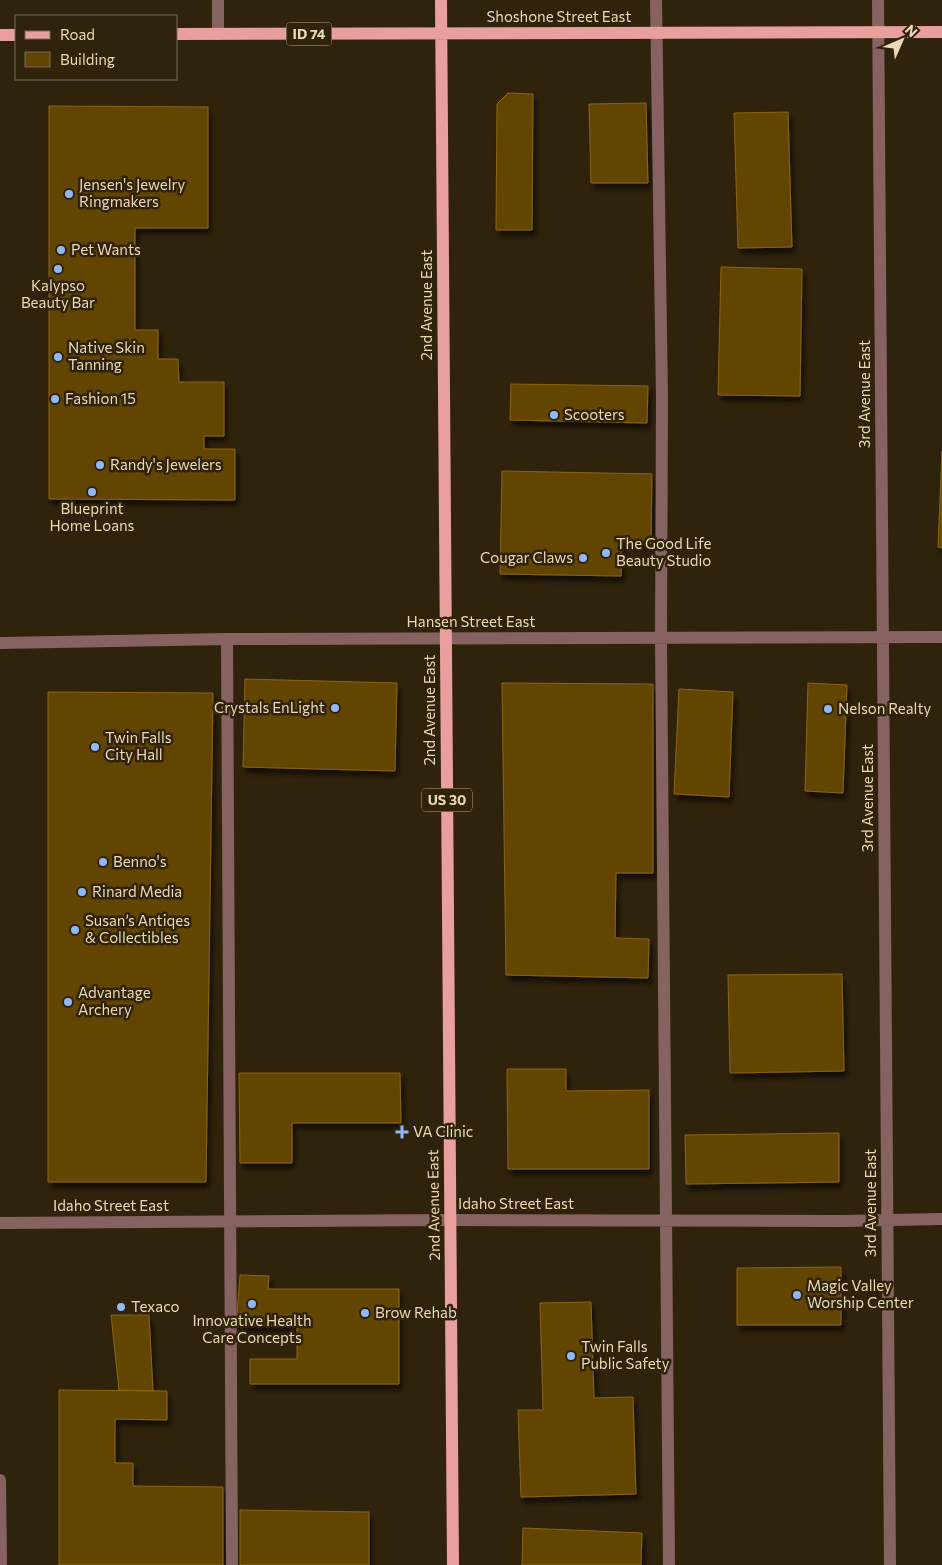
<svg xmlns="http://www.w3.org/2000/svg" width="942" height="1565" viewBox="0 0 942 1565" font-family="Commissioner,sans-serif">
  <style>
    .building { fill: #624505; stroke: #8a6512; filter: url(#shadow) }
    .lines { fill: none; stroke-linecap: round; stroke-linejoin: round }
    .minor { stroke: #866361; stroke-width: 12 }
    .major { stroke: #e99f9d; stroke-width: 12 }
    .poi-dot { fill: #90b8fd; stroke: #30230c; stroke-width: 2 }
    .labels { text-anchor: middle; stroke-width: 5; stroke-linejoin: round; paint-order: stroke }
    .shield { fill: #30230c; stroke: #b4a282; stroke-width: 1 }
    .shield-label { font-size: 14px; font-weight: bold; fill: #ecd8b5 }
    .street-label { font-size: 15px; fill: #ecd8b5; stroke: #30230c }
    .poi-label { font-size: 15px; fill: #ecd8b5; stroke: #30230c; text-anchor: start }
  </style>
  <defs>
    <filter id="shadow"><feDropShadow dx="3" dy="5.5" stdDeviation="2.5" flood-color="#0009"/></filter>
  </defs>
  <rect width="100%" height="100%" fill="#30230c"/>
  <path class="building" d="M508,93L533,94L532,230H496L497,104Z
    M646,103L648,183H591L589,104Z
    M49,106L208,107V228H135V330H158V359H178L179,382H224V436H204V449H235V500L49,499Z
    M788,112L792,247L738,248L734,113Z
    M721,267L802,269L800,396L718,395Z
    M511,384L648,386L647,423L510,420Z
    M942,451V548L938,547Z
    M502,471L652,474L651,543L622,542L621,576L500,574Z
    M245,679L397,683L395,771L243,767Z
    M502,683L653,684V873H616L615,938L649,939L648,978L506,975Z
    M808,683L847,685L843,793L805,791Z
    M679,689L733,692L729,797L674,794Z
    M48,692L213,693L206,1182H48Z
    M842,974L844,1071L730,1073L728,975Z
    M507,1069H566V1091L649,1090V1169H508Z
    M239,1073H400L401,1123H292V1163H240Z
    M839,1133V1182L686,1184L685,1135Z
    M841,1267V1325H737V1268Z
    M240,1275L269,1276L268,1289H399V1384H250V1359H297V1326H236Z
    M591,1302L594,1398L633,1397L636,1494L521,1497L518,1410H543L540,1303Z
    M111,1315H149L153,1391L119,1390Z
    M59,1390L167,1391V1420L115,1419V1463H133V1486L223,1487V1565H59Z
    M240,1510L369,1512V1565H240Z
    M523,1528L642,1533L641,1565H522Z"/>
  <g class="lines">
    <path class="minor" d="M218,0V34
      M656,0L662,397L661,638L669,1565
      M878,0L890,1565
      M227,639L232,1565
      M0,643L227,639L942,637
      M0,1223L450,1220L841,1221L942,1219
      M0,1480L1,1565"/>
    <path class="major" d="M441,0L453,1565
      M176,34L942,32
      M0,35H16"/>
  </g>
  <g class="poi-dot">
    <circle cx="69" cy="194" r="5"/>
    <circle cx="61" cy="250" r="5"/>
    <circle cx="58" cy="269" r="5"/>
    <circle cx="58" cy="357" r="5"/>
    <circle cx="55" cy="399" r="5"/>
    <circle cx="554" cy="415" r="5"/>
    <circle cx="100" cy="465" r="5"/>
    <circle cx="92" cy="492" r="5"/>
    <circle cx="606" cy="553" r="5"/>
    <circle cx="583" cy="558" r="5"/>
    <circle cx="335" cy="708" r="5"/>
    <circle cx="828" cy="709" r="5"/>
    <circle cx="95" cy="747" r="5"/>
    <circle cx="103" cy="862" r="5"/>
    <circle cx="82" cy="892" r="5"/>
    <circle cx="75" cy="930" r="5"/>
    <circle cx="68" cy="1002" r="5"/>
    <path d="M399.5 1124.5h5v5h5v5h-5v5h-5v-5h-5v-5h5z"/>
    <circle cx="797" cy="1295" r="5"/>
    <circle cx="252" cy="1304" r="5"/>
    <circle cx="121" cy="1307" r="5"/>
    <circle cx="365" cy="1313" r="5"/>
    <circle cx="571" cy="1356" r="5"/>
  </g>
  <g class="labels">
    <g class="shield">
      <rect x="286.5" y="22.5" width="45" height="23" rx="4"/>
      <rect x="422" y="788.5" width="50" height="23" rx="4"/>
    </g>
    <g class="shield-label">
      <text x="309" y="39">ID 74</text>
      <text x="447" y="805">US 30</text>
    </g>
    <g class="street-label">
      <text x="559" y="22">Shoshone Street East</text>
      <text transform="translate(427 305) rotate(-90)" y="5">2nd Avenue East</text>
      <text transform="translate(865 394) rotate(-90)" y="5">3rd Avenue East</text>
      <text x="471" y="627">Hansen Street East</text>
      <text transform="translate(430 710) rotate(-90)" y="5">2nd Avenue East</text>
      <text transform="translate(868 798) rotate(-90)" y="5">3rd Avenue East</text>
      <text transform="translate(871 1203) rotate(-90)" y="5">3rd Avenue East</text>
      <text x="516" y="1209">Idaho Street East</text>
      <text transform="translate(434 1205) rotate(-91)" y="5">2nd Avenue East</text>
      <text x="111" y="1211">Idaho Street East</text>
    </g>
    <g class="poi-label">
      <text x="79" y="190">Jensen's Jewelry<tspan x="79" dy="17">Ringmakers</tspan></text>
      <text x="71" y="255">Pet Wants</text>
      <text x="58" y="291" text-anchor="middle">Kalypso<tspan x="58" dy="17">Beauty Bar</tspan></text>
      <text x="68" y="353">Native Skin<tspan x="68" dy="17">Tanning</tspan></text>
      <text x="65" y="404">Fashion 15</text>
      <text x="564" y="420">Scooters</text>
      <text x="110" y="470">Randy's Jewelers</text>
      <text x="92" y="514" text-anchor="middle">Blueprint<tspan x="92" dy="17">Home Loans</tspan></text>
      <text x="616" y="549">The Good Life<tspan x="616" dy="17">Beauty Studio</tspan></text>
      <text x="573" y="563" text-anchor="end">Cougar Claws</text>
      <text x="325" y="713" text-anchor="end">Crystals EnLight</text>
      <text x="838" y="714">Nelson Realty</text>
      <text x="105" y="743">Twin Falls<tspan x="105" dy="17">City Hall</tspan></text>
      <text x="113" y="867">Benno's</text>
      <text x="92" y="897">Rinard Media</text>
      <text x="85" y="926">Susan’s Antiqes<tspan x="85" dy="17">&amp; Collectibles</tspan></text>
      <text x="78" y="998">Advantage<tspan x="78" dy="17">Archery</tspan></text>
      <text x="413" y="1137">VA Clinic</text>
      <text x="807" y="1291">Magic Valley<tspan x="807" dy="17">Worship Center</tspan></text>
      <text x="131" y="1312">Texaco</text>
      <text x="375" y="1318">Brow Rehab</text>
      <text x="252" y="1326" text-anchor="middle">Innovative Health<tspan x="252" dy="17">Care Concepts</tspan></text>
      <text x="581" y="1352">Twin Falls<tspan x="581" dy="17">Public Safety</tspan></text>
    </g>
  </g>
  <rect x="15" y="15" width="162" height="65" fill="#30230c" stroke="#7b6b50"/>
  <rect x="25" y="31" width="25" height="8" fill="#e99f9d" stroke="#7b6b50"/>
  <text x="60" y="40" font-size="15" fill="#ecd8b5">Road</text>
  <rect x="25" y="52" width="25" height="15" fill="#624505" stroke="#7b6b50"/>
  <text x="60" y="65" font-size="15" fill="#ecd8b5">Building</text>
  <g transform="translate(902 40) rotate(45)" stroke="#30230c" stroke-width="4" paint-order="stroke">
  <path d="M0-4L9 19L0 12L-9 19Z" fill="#ecd8b5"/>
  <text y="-8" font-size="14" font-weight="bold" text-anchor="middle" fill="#ecd8b5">N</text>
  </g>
</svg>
